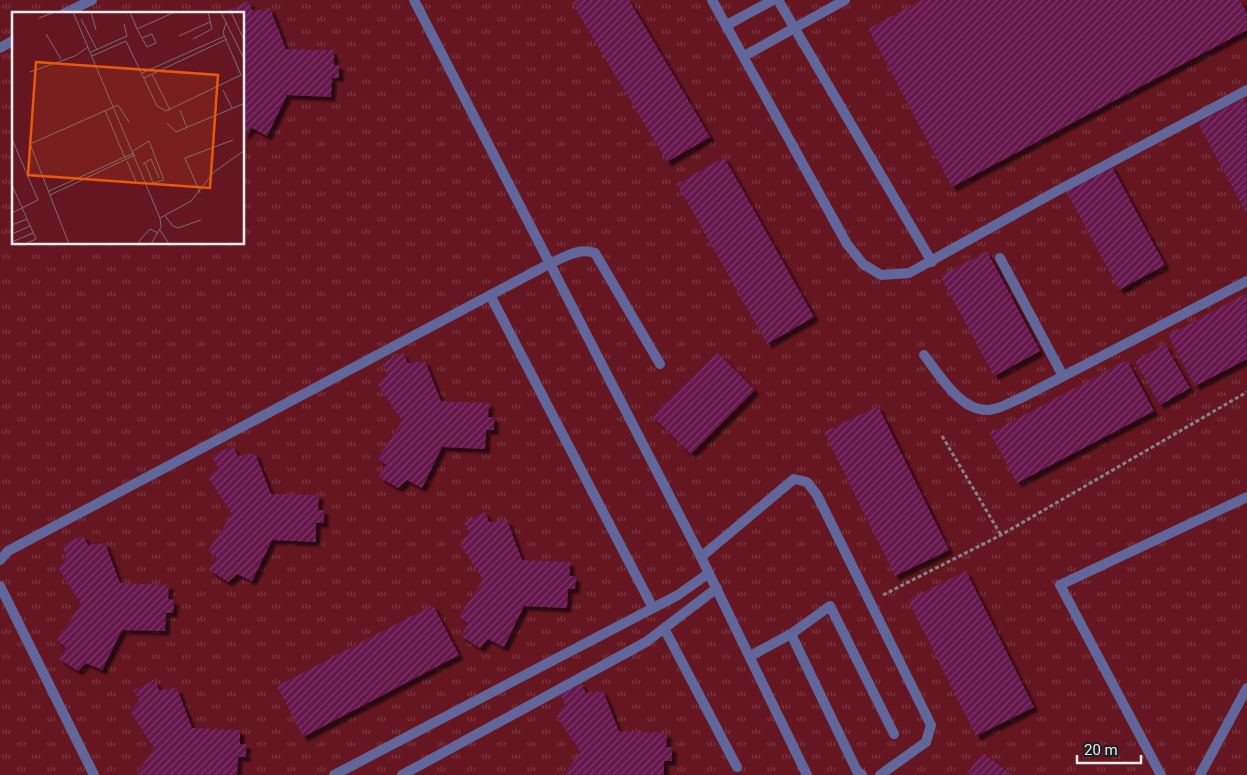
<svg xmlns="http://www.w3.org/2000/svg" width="1247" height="775" viewBox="0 0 1247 775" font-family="Roboto,sans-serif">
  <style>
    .grass { fill: url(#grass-tufts); fill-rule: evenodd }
    .building { fill: url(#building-hatch); filter: url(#shadow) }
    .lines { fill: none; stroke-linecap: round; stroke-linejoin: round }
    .path { stroke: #858387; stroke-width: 3; stroke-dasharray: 4 2.5; stroke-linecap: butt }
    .lane { stroke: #61669b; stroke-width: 10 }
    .street { stroke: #61669b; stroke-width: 10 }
    .inset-road { fill: none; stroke: #726f74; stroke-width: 1 }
    .view { fill: #e8590c; fill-opacity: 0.15; stroke: #e8590c; stroke-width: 2.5 }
    .inset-edge { fill: none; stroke: #eceaed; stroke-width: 2.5 }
  </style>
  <defs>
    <pattern id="grass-tufts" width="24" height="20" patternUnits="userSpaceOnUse" patternTransform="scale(1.25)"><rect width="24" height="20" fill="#651621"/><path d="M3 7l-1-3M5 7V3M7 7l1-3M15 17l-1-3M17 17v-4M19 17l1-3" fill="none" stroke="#7b3842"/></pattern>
    <pattern id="building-hatch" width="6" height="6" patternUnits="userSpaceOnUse" patternTransform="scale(1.25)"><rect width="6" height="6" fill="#65164b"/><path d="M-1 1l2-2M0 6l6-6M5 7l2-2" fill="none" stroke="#7b3865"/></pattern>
    <filter id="shadow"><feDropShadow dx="4.5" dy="4.5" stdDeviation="1" flood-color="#0009"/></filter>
  </defs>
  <rect width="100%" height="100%" fill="#201d23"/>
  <path class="grass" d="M0,0H1247V775H0ZM14,14H244V244H14Z"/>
  <path class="building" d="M577,0H629L710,137L667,162L572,3Z
    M922,0H1240L1247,13V30L952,187L868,29Z
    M248,1L253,11L270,8L286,49L334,50V65H339V78H332L331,97L287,95L267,136L252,128L244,136V74L247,69L244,64V14H229L227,11Z
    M1244,98L1247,104V215L1198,123Z
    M724,157L814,317L767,344L677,184Z
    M1111,165L1165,265L1119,290L1065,189Z
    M987,251L1040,351L994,376L940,276Z
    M1247,293V359L1195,386L1168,335Z
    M1165,344L1190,388L1160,405L1135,361Z
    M717,352L755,390L691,454L652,416Z
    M403,353L408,363L425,361L441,401L489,403L488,417H494V430H486L485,449L442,447L422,488L407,480L398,488L379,477L386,465L378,458L402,421L378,385L387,374L382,363Z
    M1127,360L1154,411L1017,483L990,433Z
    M878,406L949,550L895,576L824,432Z
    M233,446L238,456L255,453L271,494L319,495L318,510H324V523H316V542L272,540L252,581L237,574L228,582L209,570L217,558L208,551L232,514L208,478L218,467L212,456Z
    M485,512L489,522L507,520L522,560L570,562V576H576L575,589H568L567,608L524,606L504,647L488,639L480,648L461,636L468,624L459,616L483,580L460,544L469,533L464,522Z
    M83,535L88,545L105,543L120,583L169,585L168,599L174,600L173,613H166L165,631L122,630L102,670L86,663L78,671L59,659L66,648L57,640L81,604L58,568L67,557L62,546Z
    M966,571L1034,707L976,736L908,600Z
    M433,605L459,655L303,737L277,686Z
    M155,680L159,690L177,688L192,728L240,730V744H246V757H238L237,775H136L154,748L130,712L139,701L134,690Z
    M581,683L586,693L603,691L619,731L667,733L666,747H672V761H664V775H564L580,752L556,715L565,705L560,693Z
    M983,753L1013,775H966Z"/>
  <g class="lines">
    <path class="path" d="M942,436L1001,535
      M883,595L1001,535L1247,392"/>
    <path class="lane" d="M712,0L847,244L863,264L881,275L909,273L1055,192L1247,90
      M778,0L932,262
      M63,14L92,0
      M727,25L773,0
      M0,48L14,40
      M744,56L845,0
      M1000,258L1063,376
      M490,295L653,608
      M924,355C939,374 960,411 988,410C999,410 1015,400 1025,396L1247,281
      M701,557L794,479L807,482L817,495L931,725L926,742L880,775
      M0,560L8,551L549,264C565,257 579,247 595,253L660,364
      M0,586L94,775
      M665,630L737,767
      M791,634L857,771L862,775
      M750,656L791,634L830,606L894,734
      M334,775L678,595L709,573
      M402,775L646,642L717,588"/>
    <path class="street" d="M414,0L701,557L807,775
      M1161,775L1060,585L1247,497
      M1200,775L1247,688"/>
  </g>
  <g transform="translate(12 12)">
    <rect width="232" height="232" fill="#201d23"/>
    <path d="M0,0H232V232H0Z" fill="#651621"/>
    <path class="inset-road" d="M61,0L148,206L149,215L139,232M79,0L84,18M118,0L125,17L135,35L144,31L140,22L130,26M209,0L233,49M219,0L233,30M27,6L43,0M69,7L85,38M125,17L163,0M34,22L49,47M167,24L198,10M181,27L200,17L196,0M79,40L115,24L112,12M80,44L114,29L145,94L154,99L229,63L211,21L214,11M18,60L63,44L76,35M130,61L213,24M140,62L158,98M132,66L215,27M211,78L220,96M93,98L113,146M168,98L175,116M155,111L164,120L233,91M0,127L26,188L0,201M121,139L137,129L152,168L141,171L133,151M115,149L124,170M131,152L139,147L147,166M0,173L24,227L13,232M37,179L122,141M188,181L173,146L221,128M38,183L123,143M153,204L161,214L166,216L189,208M148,206L179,189L202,160L233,138M0,213L15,207M148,218L157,232M0,222L18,214M0,230L21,221M57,232L18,132L106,93L117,110M129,232L127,229L138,217L146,221"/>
    <path class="view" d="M24,50L206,63L198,176L16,163Z"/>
    <rect width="232" height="232" class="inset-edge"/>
  </g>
  <path d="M1077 755v8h64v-8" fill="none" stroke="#eceaed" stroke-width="2.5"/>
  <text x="1084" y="755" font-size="15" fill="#eceaed" stroke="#201d23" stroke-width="4" paint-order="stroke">20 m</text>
</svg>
